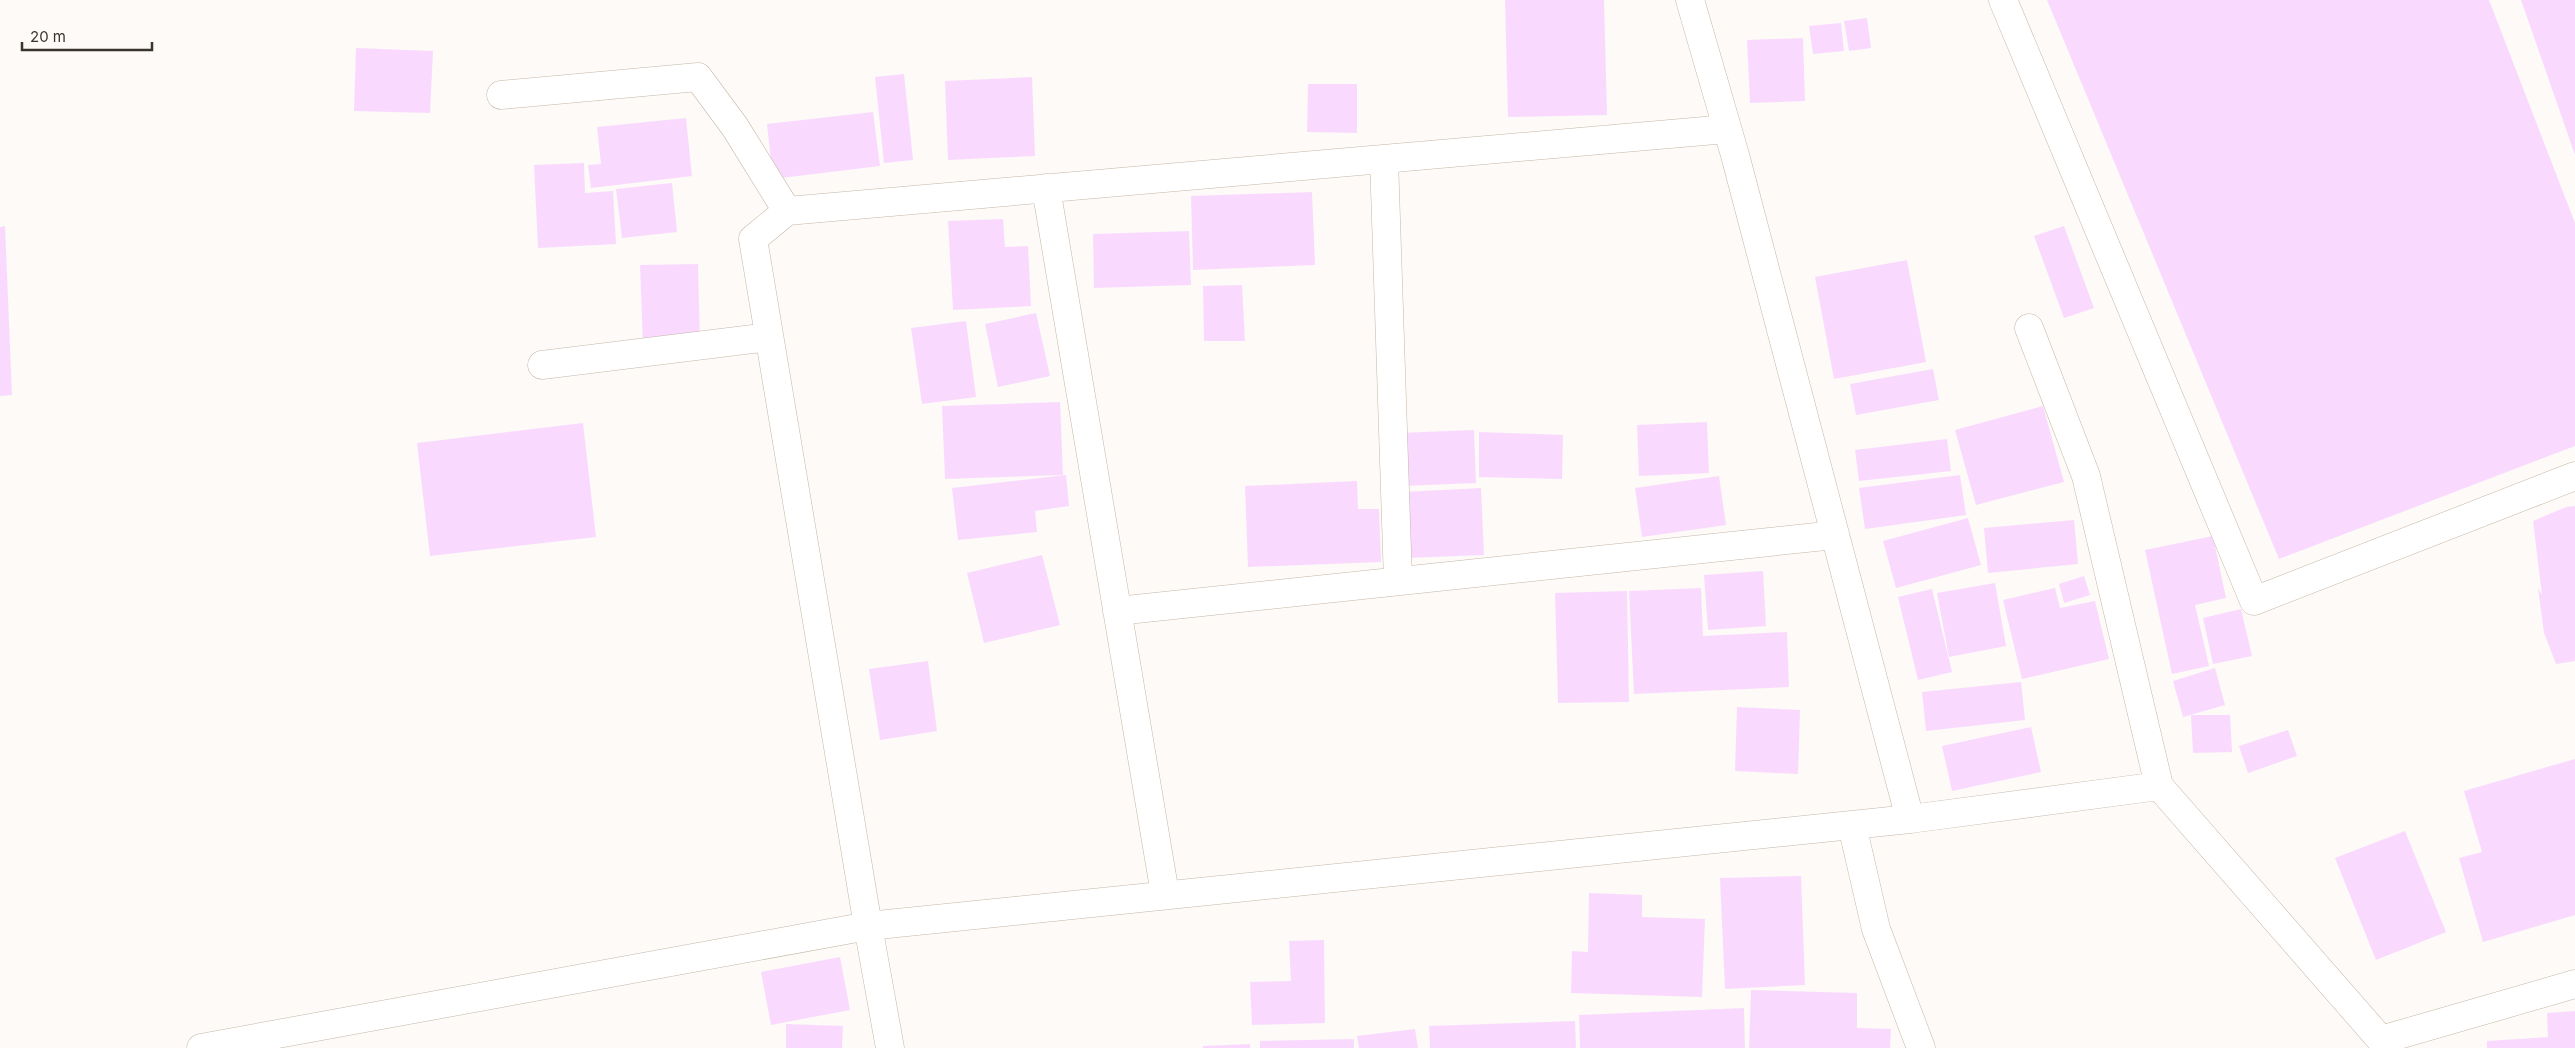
<svg xmlns="http://www.w3.org/2000/svg" width="2575" height="1048" viewBox="0 0 2575 1048" font-family="Inter,sans-serif">
  <style>
    .building { fill: #f9dafe }
    .lines { fill: none; stroke-linecap: round; stroke-linejoin: round }
    .minor-casing { stroke: #c5b7a7; stroke-width: 29 }
    .minor { stroke: #fff; stroke-width: 28 }
  </style>
  <rect width="100%" height="100%" fill="#fdfaf7"/>
  <path class="building" d="M1505,0H1604L1607,115L1508,117Z
    M2047,0H2489L2575,223V446L2279,559Z
    M2521,0H2575V155Z
    M1867,18L1871,48L1849,51L1844,21Z
    M1841,23L1844,51L1813,54L1809,26Z
    M1803,38L1805,101L1750,103L1747,40Z
    M356,48L433,51L430,113L354,111Z
    M904,74L913,160L884,163L875,77Z
    M1032,77L1035,156L948,160L945,81Z
    M1308,84H1357V133L1307,132Z
    M873,112L880,166L773,179L767,124Z
    M686,118L692,176L591,188L588,165L601,164L597,127Z
    M584,163L585,193L613,191L616,244L538,248L534,165Z
    M672,183L677,232L622,238L616,189Z
    M1312,192L1315,265L1193,270L1191,196Z
    M1003,219L1005,247L1028,246L1031,306L953,310L948,221Z
    M5,226L12,395L0,396V227Z
    M2064,226L2094,308L2064,318L2034,236Z
    M1189,231L1191,285L1094,288L1093,234Z
    M1907,260L1926,362L1834,379L1815,277Z
    M698,264L700,343L643,345L640,265Z
    M1242,285L1245,341H1204L1203,286Z
    M1036,313L1050,376L998,387L985,324Z
    M966,321L976,397L922,404L911,328Z
    M1933,369L1939,400L1856,415L1850,384Z
    M1060,402L1063,475L945,479L942,406Z
    M2043,406L2064,482L1976,505L1955,430Z
    M1707,422L1709,473L1639,476L1637,425Z
    M583,423L596,537L430,556L417,443Z
    M1474,430L1476,483L1401,486L1399,433Z
    M1479,432L1563,435L1562,479L1479,477Z
    M1947,439L1951,471L1859,481L1855,450Z
    M1066,475L1069,506L1035,511L1037,532L958,540L952,488Z
    M1960,475L1966,515L1865,529L1859,488Z
    M1719,476L1726,525L1642,537L1635,488Z
    M1357,481L1358,509H1379L1381,562L1248,567L1245,486Z
    M1481,488L1484,555L1406,558L1403,492Z
    M2575,506V661L2556,664L2544,633L2538,588L2542,595L2533,521L2566,507Z
    M1968,518L1981,565L1896,588L1883,541Z
    M2074,520L2078,564L1988,573L1984,528Z
    M2213,536L2226,598L2195,605L2209,666L2172,674L2145,550Z
    M1042,555L1060,625L984,643L967,573Z
    M1763,571L1766,626L1708,630L1704,575Z
    M2084,576L2090,595L2064,603L2059,584Z
    M1995,583L2006,646L1949,657L1937,593Z
    M1701,588L1703,636L1787,632L1789,687L1634,694L1629,591Z
    M2055,588L2060,608L2095,601L2109,659L2022,679L2003,600Z
    M1932,589L1952,672L1918,680L1898,597Z
    M1627,591L1629,702L1558,703L1555,593Z
    M2241,609L2252,656L2213,664L2203,618Z
    M928,661L937,731L880,740L869,669Z
    M2215,668L2225,705L2183,717L2173,681Z
    M2021,682L2025,720L1926,731L1922,692Z
    M1737,707L1800,710L1798,774L1735,771Z
    M2191,715H2230L2232,752L2193,753Z
    M2031,727L2041,772L1952,791L1942,746Z
    M2288,730L2297,756L2248,773L2239,746Z
    M2575,759V915L2483,942L2459,858L2482,852L2464,791Z
    M2405,831L2446,932L2376,960L2335,858Z
    M1801,876L1805,985L1725,989L1720,878Z
    M1589,893L1642,895V917L1705,919L1702,997L1571,993L1572,951L1588,952Z
    M1324,940L1325,1023L1252,1025L1250,982L1291,981L1289,941Z
    M840,957L850,1010L771,1025L761,972Z
    M1751,990L1857,993V1028L1891,1029L1890,1048H1749Z
    M1744,1008L1745,1048H1580L1579,1015Z
    M2575,1011V1048H2487V1041L2548,1037L2547,1013Z
    M1575,1021L1576,1048H1430L1429,1026Z
    M786,1024L843,1026L842,1048H786Z
    M1415,1029L1418,1048H1359L1357,1036Z
    M1354,1039V1048H1260V1041Z
    M1250,1044V1048H1203V1046Z"/>
  <g class="lines">
    <g class="minor-casing">
      <path id="minor" d="M1690,0L1735,155L1910,819L2159,786L2388,1048
        M2003,0L2254,601L2575,476
        M1384,159L1398,581
        M1046,188L1165,894
        M787,211L1727,129
        M2029,328L2086,476L2159,786
        M542,365L769,337
        M1117,611L1835,535
        M1852,825L1876,929L1921,1048
        M2381,1040L2575,984
        M201,1048L868,926L753,239L787,211L735,127L698,77L501,95
        M890,1048L868,926L1910,819"/>
    </g>
    <use href="#minor" class="minor"/>
  </g>
  <path d="M22 42v8h130v-8" fill="none" stroke="#3a342e" stroke-width="2.5"/>
  <text x="30" y="42" font-size="15" fill="#3a342e" stroke="#fdfaf7" stroke-width="4" paint-order="stroke">20 m</text>
</svg>
